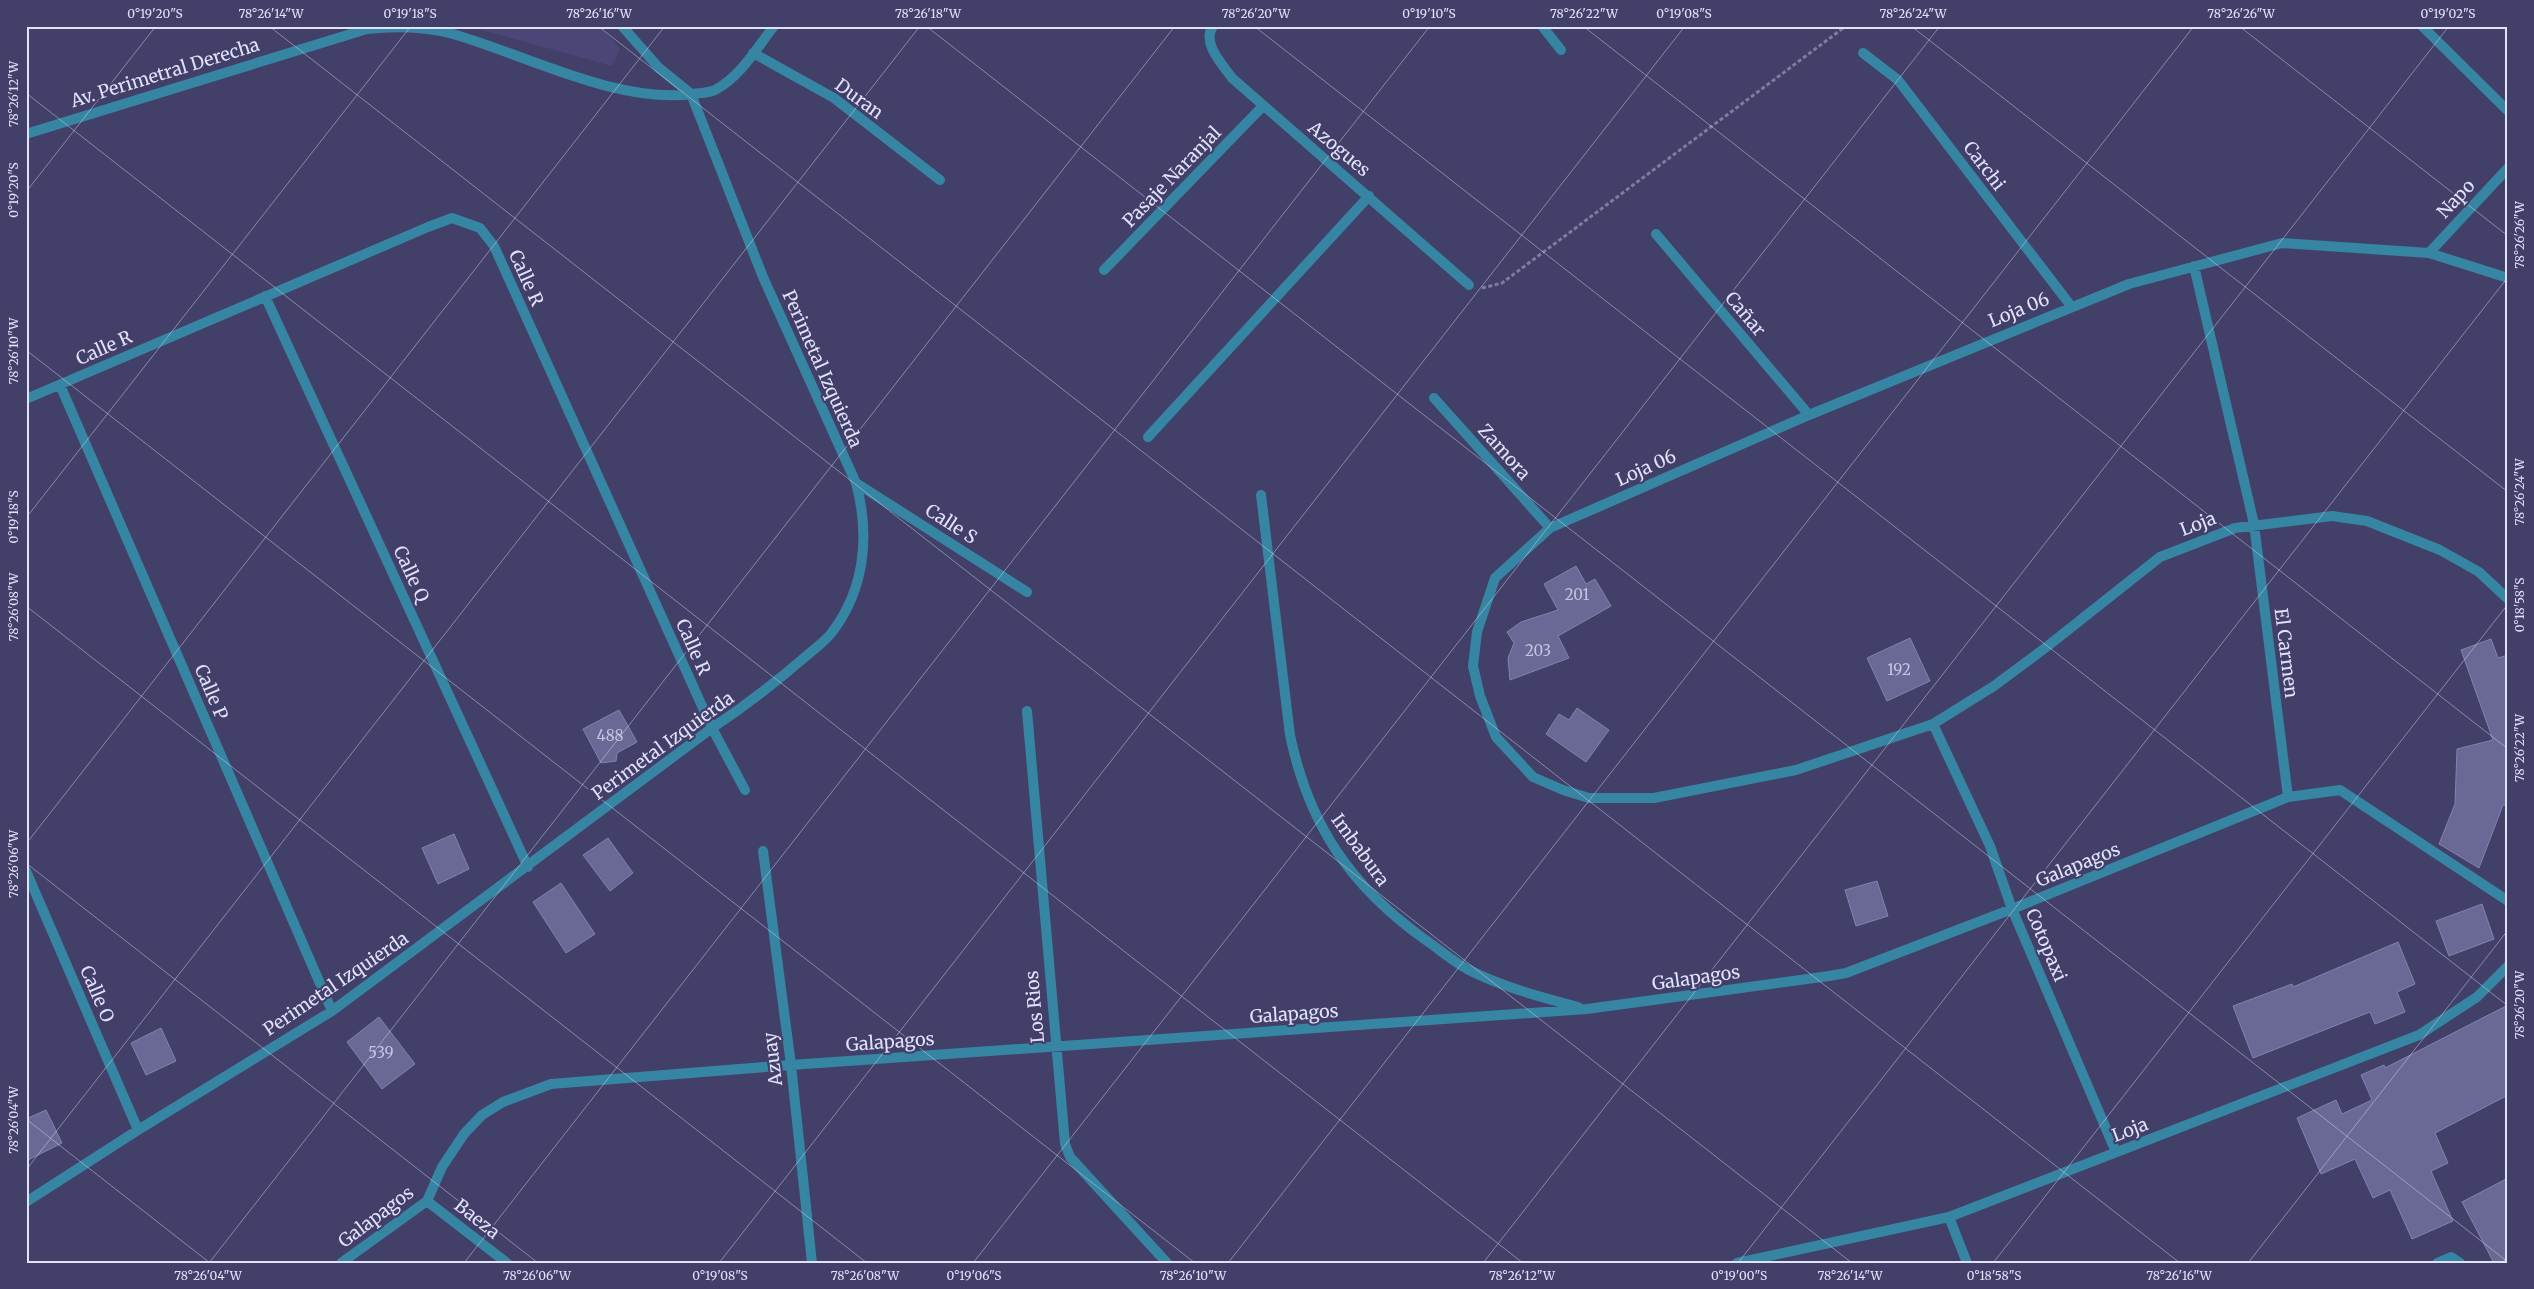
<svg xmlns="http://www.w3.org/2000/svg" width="2534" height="1289" viewBox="0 0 2534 1289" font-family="Merriweather,serif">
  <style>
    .built { fill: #4a4677 }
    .building { fill: #6a6895; stroke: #8382b0 }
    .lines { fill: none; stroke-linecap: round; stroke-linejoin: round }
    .path { stroke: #7e7ca0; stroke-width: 3; stroke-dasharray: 4 2.5; stroke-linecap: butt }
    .lane { stroke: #3685a3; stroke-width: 10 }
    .street { stroke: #3685a3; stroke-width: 10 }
    .ticks { fill: none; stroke: #e1e1fb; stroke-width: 1; stroke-opacity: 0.45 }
    .labels { text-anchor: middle; stroke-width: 4.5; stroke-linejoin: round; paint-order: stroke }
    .number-label { font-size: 15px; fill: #c3c3e2 }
    .street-label { font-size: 18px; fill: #e1e1fb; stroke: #423f69 }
    .neatline { fill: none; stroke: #e1e1fb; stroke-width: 2 }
    .ticks-label { font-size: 12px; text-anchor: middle; fill: #e1e1fb }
  </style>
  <rect width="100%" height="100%" fill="#423f69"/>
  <path class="built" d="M467,26H601L620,49L612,66Z"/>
  <path class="building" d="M1576,566L1586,584L1595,579L1611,606L1558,636L1569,658L1510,680L1508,658L1514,643L1507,632L1521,622L1558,610L1544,584Z
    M1910,638L1930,681L1887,701L1867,658Z
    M2491,639L2498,658L2508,655V806L2503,805L2479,868L2439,844L2455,804L2457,749L2493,740L2461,650Z
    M1577,708L1609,730L1586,762L1546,734L1559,714L1569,720Z
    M619,710L637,742L617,753L616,761L601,763L583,729Z
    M454,834L469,869L438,884L422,848Z
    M608,838L633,873L610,891L583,855Z
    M1877,881L1888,916L1856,926L1845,890Z
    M561,883L595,934L566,953L533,902Z
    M2482,904L2494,939L2449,956L2436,921Z
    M2398,942L2415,984L2397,992L2405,1012L2375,1024L2370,1012L2253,1058L2233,1006L2292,984L2293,987Z
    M2508,1005V1095L2435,1133L2448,1163L2431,1171L2453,1221L2412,1239L2390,1190L2373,1198L2355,1159L2321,1174L2297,1118L2336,1100L2342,1114L2372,1100L2361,1075L2384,1065L2385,1068Z
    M379,1017L415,1064L382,1089L347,1042Z
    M161,1028L176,1061L146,1075L131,1043Z
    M46,1110L62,1143L26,1161V1119Z
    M2508,1178V1263H2494L2462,1202Z"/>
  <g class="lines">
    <path class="path" d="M1482,288L1502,283L1846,26"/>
    <path class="lane" d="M2288,797L2340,790L2508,901
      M2437,1263L2451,1257L2460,1263"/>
    <path class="street" d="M1213,26C1201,43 1223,65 1232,78L1469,285
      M1542,26L1561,50
      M2422,26L2508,111
      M753,53L834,98L940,180
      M1863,53L1898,80L2071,306
      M26,134L367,29C396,26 425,26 453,34C526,55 617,104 693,94C700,93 709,93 715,90C740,77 757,48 774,26
      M1656,234L1809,415
      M2429,253L2508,168
      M1104,270L1263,106
      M2508,278L2429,253L2282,243L2129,284L1809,415L1550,528L1495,578L1477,632L1473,666L1480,696L1496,737L1533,777L1563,790L1589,798H1654L1796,770L1933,724L1994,686L2049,645L2160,557L2235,528L2332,516L2367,521L2440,550L2479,572L2508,599
      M265,296L528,867
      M60,385L332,1011
      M1434,398L1550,528
      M26,399L428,227L452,218L480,228L494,246L712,728L745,790
      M1148,437L1369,196
      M856,483L1027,592
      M1261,495L1290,735C1309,826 1351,887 1427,941C1440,950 1453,961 1467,969C1502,987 1541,997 1578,1007
      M1027,711L1065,1144L1070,1157L1167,1263
      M1933,724L1990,846L2012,909L2116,1152
      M763,851L791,1065L812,1263
      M26,871L138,1130
      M427,1201L507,1263
      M26,1202L138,1130L332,1011L712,728C745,706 775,683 805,657C814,649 826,641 833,631C865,588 870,535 856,483L763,277L691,94L659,68L622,26
      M1949,1217L1967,1263
      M341,1263L427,1201L442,1167L464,1134L482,1115L503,1102L551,1084L791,1065L1587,1009L1829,976L1846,973L2012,909L2288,797L2254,524L2194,266
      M1737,1263L1949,1217L2419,1035L2477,997L2508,966"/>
  </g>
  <path class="ticks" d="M269,26L1852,1263M598,26L2180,1263M926,26L2508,1262M1254,26L2508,1006M1583,26L2508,749M1911,26L2508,492M2239,26L2508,236M26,93L1523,1263M26,192L156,26M26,350L1195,1263M26,518L411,26M26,606L867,1263M26,844L665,26M26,863L538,1263M26,1119L210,1263M26,1170L920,26M209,1263L1175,26M464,1263L1430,26M719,1263L1685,26M973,1263L1940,26M1228,1263L2194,26M1483,1263L2449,26M1738,1263L2508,277M1993,1263L2508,604M2248,1263L2508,930M2502,1263L2508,1256"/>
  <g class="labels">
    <g class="number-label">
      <text x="1577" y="600">201</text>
      <text x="1538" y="656">203</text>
      <text x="1899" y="675">192</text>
      <text x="610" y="741">488</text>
      <text x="381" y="1058">539</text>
    </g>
    <g class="street-label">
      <text transform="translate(165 73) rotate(-17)" y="6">Av. Perimetral Derecha</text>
      <text transform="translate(859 99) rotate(36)" y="6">Duran</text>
      <text transform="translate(1339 149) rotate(40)" y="6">Azogues</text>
      <text transform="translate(1984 166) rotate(53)" y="6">Carchi</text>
      <text transform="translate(1172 177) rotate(-46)" y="6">Pasaje Naranjal</text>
      <text transform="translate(2456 199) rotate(-47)" y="6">Napo</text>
      <text transform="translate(526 278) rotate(66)" y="6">Calle R</text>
      <text transform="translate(2019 310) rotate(-22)" y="6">Loja 06</text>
      <text transform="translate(1745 314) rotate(50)" y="6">Cañar</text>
      <text transform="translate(104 348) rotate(-24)" y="6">Calle R</text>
      <text transform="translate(822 369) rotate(66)" y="6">Perimetal Izquierda</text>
      <text transform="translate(1504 452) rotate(48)" y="6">Zamora</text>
      <text transform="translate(1646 468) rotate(-24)" y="6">Loja 06</text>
      <text transform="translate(951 524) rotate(33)" y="6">Calle S</text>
      <text transform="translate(2198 524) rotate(-21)" y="6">Loja</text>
      <text transform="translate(411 574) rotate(65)" y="6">Calle Q</text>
      <text transform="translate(693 647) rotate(66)" y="6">Calle R</text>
      <text transform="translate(2286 653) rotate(83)" y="6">El Carmen</text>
      <text transform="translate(211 692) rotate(67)" y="6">Calle P</text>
      <text transform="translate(663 746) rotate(-36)" y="6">Perimetal Izquierda</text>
      <text transform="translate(1360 850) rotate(54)" y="6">Imbabura</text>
      <text transform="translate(2078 865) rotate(-22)" y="6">Galapagos</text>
      <text transform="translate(2046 945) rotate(67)" y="6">Cotopaxi</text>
      <text transform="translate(1696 978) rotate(-8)" y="6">Galapagos</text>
      <text transform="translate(336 984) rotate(-34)" y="6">Perimetal Izquierda</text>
      <text transform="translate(97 994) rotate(67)" y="6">Calle O</text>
      <text transform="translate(1035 1007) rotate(-95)" y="6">Los Rios</text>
      <text transform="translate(1294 1014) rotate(-4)" y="6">Galapagos</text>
      <text transform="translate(890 1042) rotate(-4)" y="6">Galapagos</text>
      <text transform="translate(773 1059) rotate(-97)" y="6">Azuay</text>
      <text transform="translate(2130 1130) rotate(-21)" y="6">Loja</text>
      <text transform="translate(376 1217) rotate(-37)" y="6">Galapagos</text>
      <text transform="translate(477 1219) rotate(38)" y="6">Baeza</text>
    </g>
  </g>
  <rect width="2534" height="1289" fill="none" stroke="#423f69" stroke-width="55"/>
  <rect x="28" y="28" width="2478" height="1234" class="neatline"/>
  <g class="ticks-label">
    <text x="155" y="18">0°19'20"S</text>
    <text x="271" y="18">78°26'14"W</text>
    <text x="410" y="18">0°19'18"S</text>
    <text x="599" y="18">78°26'16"W</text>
    <text x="928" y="18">78°26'18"W</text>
    <text x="1256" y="18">78°26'20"W</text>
    <text x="1429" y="18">0°19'10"S</text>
    <text x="1584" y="18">78°26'22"W</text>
    <text x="1684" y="18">0°19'08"S</text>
    <text x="1913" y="18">78°26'24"W</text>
    <text x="2241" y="18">78°26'26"W</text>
    <text x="2448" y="18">0°19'02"S</text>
    <text transform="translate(14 94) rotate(-90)" y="4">78°26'12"W</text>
    <text transform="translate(14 190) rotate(-90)" y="4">0°19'20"S</text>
    <text transform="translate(2520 235) rotate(-90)" y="4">78°26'26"W</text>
    <text transform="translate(14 351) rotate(-90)" y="4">78°26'10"W</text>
    <text transform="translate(2520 492) rotate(-90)" y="4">78°26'24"W</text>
    <text transform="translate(14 517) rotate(-90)" y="4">0°19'18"S</text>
    <text transform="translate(2520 605) rotate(-90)" y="4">0°18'58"S</text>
    <text transform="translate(14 607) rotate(-90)" y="4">78°26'08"W</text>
    <text transform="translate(2520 748) rotate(-90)" y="4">78°26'22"W</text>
    <text transform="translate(14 864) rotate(-90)" y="4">78°26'06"W</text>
    <text transform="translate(2520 1005) rotate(-90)" y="4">78°26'20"W</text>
    <text transform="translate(14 1120) rotate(-90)" y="4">78°26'04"W</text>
    <text x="208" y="1280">78°26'04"W</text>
    <text x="537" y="1280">78°26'06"W</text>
    <text x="720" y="1280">0°19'08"S</text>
    <text x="865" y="1280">78°26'08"W</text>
    <text x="974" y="1280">0°19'06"S</text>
    <text x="1193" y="1280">78°26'10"W</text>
    <text x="1522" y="1280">78°26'12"W</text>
    <text x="1739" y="1280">0°19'00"S</text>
    <text x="1850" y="1280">78°26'14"W</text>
    <text x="1994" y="1280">0°18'58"S</text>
    <text x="2179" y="1280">78°26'16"W</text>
  </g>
</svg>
